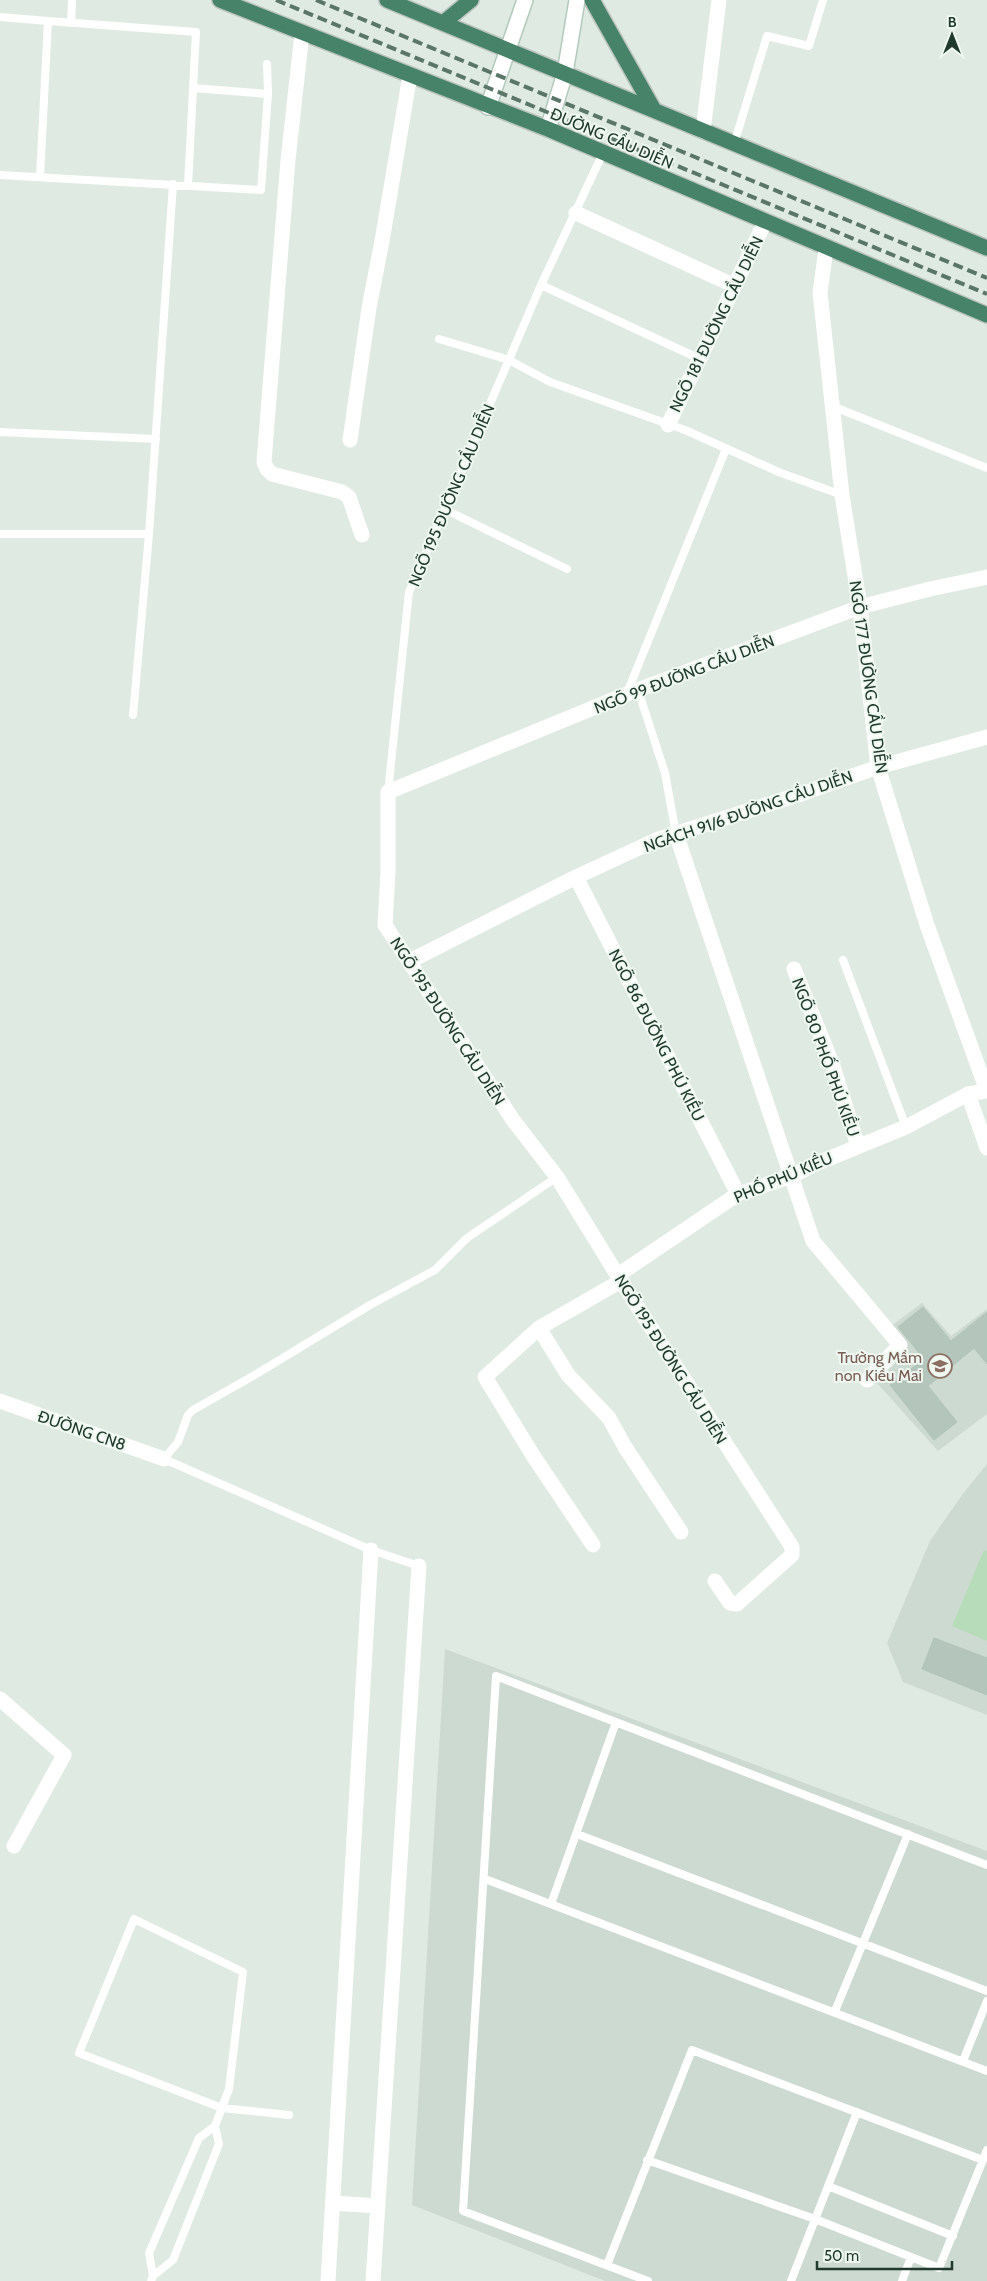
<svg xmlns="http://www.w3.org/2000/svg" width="987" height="2281" viewBox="0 0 987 2281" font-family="Cabin,sans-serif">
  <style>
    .built { fill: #cddad1 }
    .green { fill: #b7dcb9 }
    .building { fill: #b4c5bb; stroke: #b1c4b8 }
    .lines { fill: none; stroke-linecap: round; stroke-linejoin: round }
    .secondary-casing { stroke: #b2cabc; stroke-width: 18 }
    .trunk-casing { stroke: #bcc4c0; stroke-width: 18 }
    .service { stroke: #fff; stroke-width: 8 }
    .minor { stroke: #fff; stroke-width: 15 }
    .tertiary { stroke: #fff; stroke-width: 15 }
    .secondary { stroke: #fff; stroke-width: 15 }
    .trunk { stroke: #468368; stroke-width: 15 }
    .rail { stroke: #5a7668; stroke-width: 4; stroke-dasharray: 10 5; stroke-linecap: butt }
    .labels { text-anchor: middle; stroke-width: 4; stroke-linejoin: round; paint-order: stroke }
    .street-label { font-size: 16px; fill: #203a2d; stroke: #eff7f1 }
    .education-label { font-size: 16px; fill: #785e54; stroke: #eff7f1; text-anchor: end }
  </style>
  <rect width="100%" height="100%" fill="#dfeae2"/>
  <path class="built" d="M922,1303L951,1336L987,1309V1414L938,1451L876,1382L909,1350L891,1326Z
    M987,1464V1715L903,1682L887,1643L930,1541L962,1495Z
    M445,1649L987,1851V2281H605L412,2205Z"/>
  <path class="green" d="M984,1550L987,1551V1641L952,1626Z"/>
  <path class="building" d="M923,1307L951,1341L987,1312V1364L974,1348L928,1386L957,1422L934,1440L890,1385L924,1359L898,1327Z
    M934,1638L987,1658V1695L922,1669Z"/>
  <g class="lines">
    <g class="secondary-casing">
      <path id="secondary" d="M488,107L525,0
        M548,129L565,73L577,0"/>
    </g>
    <g class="trunk-casing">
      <path id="trunk" d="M220,0L548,129L987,315
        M387,0L987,248
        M592,0L654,110
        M443,23L471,0"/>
    </g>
    <path class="service" d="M0,17L48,21L40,177
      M48,21L196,32L188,185
      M71,23L72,0
      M193,88L268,94
      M734,144L767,36L809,46L823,0
      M0,175L261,190L268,94L267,64
      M541,285L700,359
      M439,339L509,360L550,382L685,430L781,473L842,495
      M832,406L987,468
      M0,432L156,439
      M446,510L567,569
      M0,534H149
      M638,690L665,773L676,834
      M627,693L726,449
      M133,715L149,534L173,184
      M388,792L409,592L541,285L603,153
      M843,960L906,1127
      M419,1566L371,1550L164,1459L178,1442L188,1415L193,1410L253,1376L370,1305L435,1270L467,1238L557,1177
      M577,1834L987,1991
      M485,1879L987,2071
      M551,1904L616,1722
      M835,2011L908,1834
      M963,2061L987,2001
      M215,2126L229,2089L243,1972L134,1919L79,2053L222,2108L289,2115
      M647,2160L815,2219L911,2257
      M828,2186L953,2236
      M607,2265L692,2050L983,2160L987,2150
      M151,2281L153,2276L173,2260L219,2144L215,2126L199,2138L149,2253L153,2276
      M648,2281L463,2211L496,1676L987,1865
      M791,2281L857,2112
      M902,2281L911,2257L939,2268L983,2160"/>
    <path class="minor" d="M302,33L288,160L264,462L267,469L272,474L342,492L349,497L362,535
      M703,131L719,0
      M576,213L735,286
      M668,425L765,222
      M350,440L369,308L382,241L410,75
      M676,834L813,1241L900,1345L867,1380
      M576,877L738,1194
      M410,961L576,877L656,840L804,793L878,767L987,737
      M794,969L832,1063L858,1146
      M968,1094L987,1148
      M618,1275L738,1194L792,1176L813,1165L906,1127L968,1094L987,1091L927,925L878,767L860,607L842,495L820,293L826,249
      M539,1328L568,1375L609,1418L625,1447L681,1532
      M0,1401L164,1459
      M593,1545L534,1457L485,1377L539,1328L621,1281
      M715,1581L730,1603L737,1604L792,1555V1547L621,1281L557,1177L513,1120L385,925L388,872V792L627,694L860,607L930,589L987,577
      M0,1699L64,1755L14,1846"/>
    <path class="tertiary" d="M333,2203L378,2206
      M328,2281L371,1550
      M373,2281L419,1566"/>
    <use href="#secondary" class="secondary"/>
    <use href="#trunk" class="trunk"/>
    <path class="rail" d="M276,0L987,294
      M316,0L987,278"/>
  </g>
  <defs>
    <g id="school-ring" transform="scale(1.25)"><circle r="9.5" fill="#eff7f1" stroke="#8d6e63" stroke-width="1.5"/><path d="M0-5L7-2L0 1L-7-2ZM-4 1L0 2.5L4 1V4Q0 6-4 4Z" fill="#8d6e63"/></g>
  </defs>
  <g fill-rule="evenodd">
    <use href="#school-ring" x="940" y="1366"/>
  </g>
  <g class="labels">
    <g class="street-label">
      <text transform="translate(612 138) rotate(23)" y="6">ĐƯỜNG CẦU DIỄN</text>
      <text transform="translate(716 324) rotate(-64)" y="6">NGÕ 181 ĐƯỜNG CẦU DIỄN</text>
      <text transform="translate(451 495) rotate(-67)" y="6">NGÕ 195 ĐƯỜNG CẦU DIỄN</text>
      <text transform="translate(684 674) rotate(-21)" y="6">NGÕ 99 ĐƯỜNG CẦU DIỄN</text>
      <text transform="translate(869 677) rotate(82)" y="6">NGÕ 177 ĐƯỜNG CẦU DIỄN</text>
      <text transform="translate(748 811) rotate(-19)" y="6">NGÁCH 91/6 ĐƯỜNG CẦU DIỄN</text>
      <text transform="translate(448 1021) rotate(57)" y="6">NGÕ 195 ĐƯỜNG CẦU DIỄN</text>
      <text transform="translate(657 1035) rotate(63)" y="6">NGÕ 86 ĐƯỜNG PHÚ KIỀU</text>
      <text transform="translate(826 1057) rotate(70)" y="6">NGÕ 80 PHỐ PHÚ KIỀU</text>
      <text transform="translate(783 1177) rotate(-23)" y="6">PHỐ PHÚ KIỀU</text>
      <text transform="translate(671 1359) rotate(58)" y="6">NGÕ 195 ĐƯỜNG CẦU DIỄN</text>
      <text transform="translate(82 1430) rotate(19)" y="6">ĐƯỜNG CN8</text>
    </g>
    <g class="education-label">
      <text x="922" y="1363">Trường Mầm<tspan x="922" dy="18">non Kiều Mai</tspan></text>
    </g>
  </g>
  <g transform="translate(952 35)" stroke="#eff7f1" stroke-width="4" paint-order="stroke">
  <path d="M0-4L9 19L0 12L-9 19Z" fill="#203a2d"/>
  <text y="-8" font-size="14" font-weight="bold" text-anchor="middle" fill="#203a2d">B</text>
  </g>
  <path d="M817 2261v8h135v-8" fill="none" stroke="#203a2d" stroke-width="2.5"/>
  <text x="824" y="2261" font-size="15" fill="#203a2d" stroke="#eff7f1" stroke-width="4" paint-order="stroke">50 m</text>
</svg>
